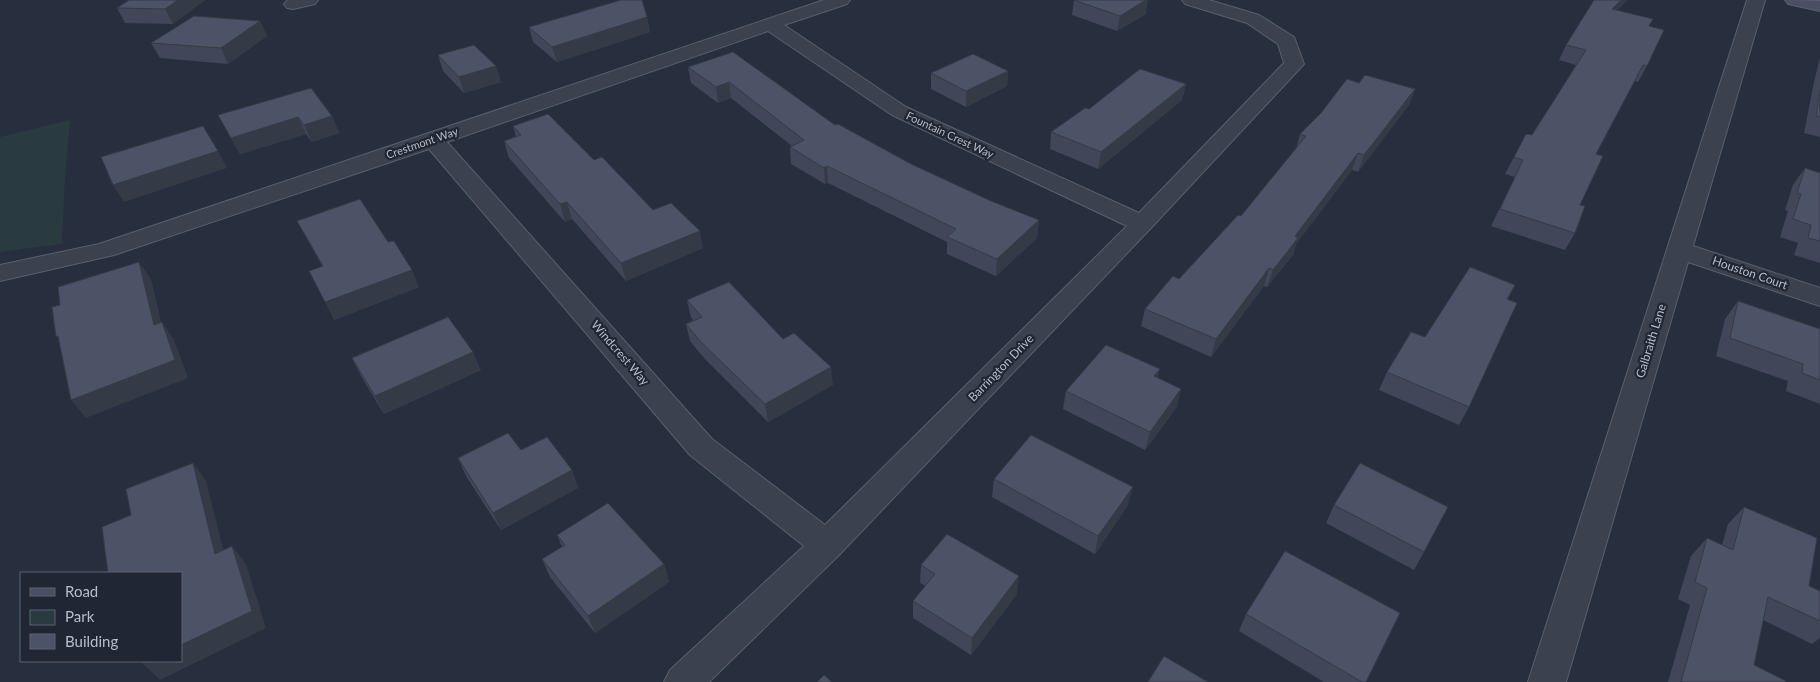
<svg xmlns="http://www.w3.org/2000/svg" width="1820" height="682" viewBox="0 0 1820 682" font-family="Lato,sans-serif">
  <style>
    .green { fill: #293b40 }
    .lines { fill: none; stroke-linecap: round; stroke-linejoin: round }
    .street-casing { stroke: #595f6d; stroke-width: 2 }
    .secondary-casing { stroke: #595f6d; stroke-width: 2 }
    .street { fill: #3b414f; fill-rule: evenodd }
    .secondary { fill: #4a5062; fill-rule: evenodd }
    .wall { fill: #414758 }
    .shaded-wall { fill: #353a47 }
    .building { fill: #4c5366; stroke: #353a47 }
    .labels { text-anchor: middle; stroke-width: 4.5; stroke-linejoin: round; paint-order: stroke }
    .far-street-label { font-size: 11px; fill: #b8bdca; stroke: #202634 }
    .street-label { font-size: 12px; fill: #b8bdca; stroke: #202634 }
  </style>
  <rect width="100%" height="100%" fill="#272f3f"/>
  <path class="green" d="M70,120L65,176L62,244L0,252V137Z"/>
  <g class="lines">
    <g class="street-casing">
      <path id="street" d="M288,0H318L315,4L293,9L287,8L284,4Z
        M824,0H850L847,4L784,25L906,107L1139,213L1284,63L1278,44L1247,23L1185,4L1182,0H1209L1259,15L1294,37L1304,64L1150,229L839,555L709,682H664L670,670L804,546L690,455L429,149L114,255L0,281V265L99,244ZM768,31L892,115L1127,226L825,525L712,439L447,142Z
        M1747,0H1765L1693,246L1820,288V306L1688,262L1566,682H1528Z"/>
    </g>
    <g class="secondary-casing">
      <path id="secondary" d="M1785,0L1820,1V11L1788,4Z"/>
    </g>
    <use href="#street" class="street"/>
    <use href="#secondary" class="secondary"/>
  </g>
  <path class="wall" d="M205,0L173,24L125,23L117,8Z
    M1074,0L1146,14L1117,31L1072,15Z
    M1594,0H1627L1617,11L1649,26L1647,66L1638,82L1635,81L1596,154L1580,205L1575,233L1565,250L1491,226L1515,177L1505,174L1514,157L1532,135L1576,65L1559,60L1566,45Z
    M647,17L650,32L557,62L533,42L529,27Z
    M260,21L267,36L228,64L160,58L151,43Z
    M733,52L835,125L911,164L991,201L1039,220L1037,238L996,276L947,254V242L828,183L825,184L791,164L790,147L792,146L731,98L718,103L691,83L688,67Z
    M438,55L501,82L464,93L443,71Z
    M1820,58V137L1804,133L1814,82Z
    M1008,71L1007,86L966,107L931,89V73Z
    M1359,83L1415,89L1409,105L1358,172L1352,170L1296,244L1293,255L1267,287L1264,286L1211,357L1141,326L1145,309L1179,279L1241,216L1296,149L1300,134L1321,113Z
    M1186,84L1182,100L1098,169L1050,149L1051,132Z
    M218,115L332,116L339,133L312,142L306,134L240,154Z
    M513,126L594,160L653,210L703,248L626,281L572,219L565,222L509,158L504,141L516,137Z
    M1805,168L1820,173V263L1794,255L1798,243L1780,237L1788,211L1785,210L1793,185Z
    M297,221L419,287L334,320L322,266Z
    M1515,285L1508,299L1469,407L1459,425L1379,390L1387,372L1425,337Z
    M687,300L783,339L833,385L768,422L704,358L690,341L686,324L693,320L691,318Z
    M1738,301L1820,329V404L1786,391L1788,381L1716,356L1725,319Z
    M352,358L481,370L384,414L361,376Z
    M1157,378L1177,407L1145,450L1063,409L1066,391Z
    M521,450L572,470L578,488L501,530L466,476L458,458Z
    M994,479L1128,505L1095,554L992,497Z
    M1334,505L1424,552L1414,570L1326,523Z
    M1744,507L1809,586L1820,591V638L1812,644L1763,620L1754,665L1785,682H1668L1690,605L1678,599L1691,556L1707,538L1722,545L1728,524Z
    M557,535L664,564L669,582L595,633L550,577L542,559L562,547Z
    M921,565L1017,594L971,655L913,618V601L926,586L920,583Z
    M1246,614L1366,682H1324L1239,631Z"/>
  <path class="shaded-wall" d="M178,0H205L173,24L165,9Z
    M1146,0H1148L1146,14L1117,31L1120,16Z
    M1621,0H1627L1604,24L1612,9Z
    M647,17L650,32L557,62L552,47Z
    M260,21L267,36L228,64L221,48Z
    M496,66L501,82L464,93L459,77Z
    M1008,71L1007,86L966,107V91Z
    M729,82L731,98L718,103L716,87Z
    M1186,84L1182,100L1098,169L1101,152Z
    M1415,89L1409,105L1358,172L1364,155Z
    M332,116L339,133L312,142L304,125Z
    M298,117L306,134L240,154L231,138Z
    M218,151L227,168L124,202L113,185Z
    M1358,153L1352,170L1296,244L1293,255L1267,287L1273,270L1295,236Z
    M827,166L828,183L825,184L824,168Z
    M567,202L572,219L565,222L560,204Z
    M1039,220L1037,238L996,276L997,259Z
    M700,231L703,248L626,281L621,263Z
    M139,262L151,279L166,343L154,325Z
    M1269,268L1264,286L1211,357L1216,339Z
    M412,270L419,287L334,320L325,302Z
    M162,322L174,340L188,378L86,418L71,400Z
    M473,352L481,370L384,414L375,396Z
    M831,367L833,385L768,422L765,404Z
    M1160,369L1155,387L1154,376Z
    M1181,389L1177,407L1145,450L1150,432Z
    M193,463L206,481L229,572L215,554Z
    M572,470L578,488L501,530L493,513Z
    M1133,487L1128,505L1095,554L1098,536Z
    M232,546L246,564L266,628L160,680L142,663L148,661H181V645Z
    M664,564L669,582L595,633L588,616Z
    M1019,576L1017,594L971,655L972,638Z"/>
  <path class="building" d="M129,0H178L165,9L117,8Z
    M621,0H642L647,17L552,47L529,27Z
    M1074,0H1146L1120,16Z
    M1594,0H1621L1612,9L1653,19L1649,26L1664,30L1647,66L1643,65L1596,154L1603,156L1580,205L1585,206L1575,233L1500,209L1523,160L1514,157L1526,134L1532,135L1586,50L1566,45Z
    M194,16L260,21L221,48L151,43Z
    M474,45L496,66L459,77L438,55Z
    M733,52L835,125L838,124L911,164L991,201L1039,220L997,259L947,237L956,229L827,166L824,168L790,147L804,140L729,82L716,87L688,67Z
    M973,54L1008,71L966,91L931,73Z
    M1140,69L1186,84L1101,152L1051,132L1085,108L1089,109Z
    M1365,75L1415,89L1364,155L1358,153L1295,236L1298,238L1273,270L1269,268L1216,339L1145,309L1173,276L1179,279L1238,215L1241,216L1306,136L1300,134L1321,113L1347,79L1359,83Z
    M311,88L332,116L304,125L298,117L231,138L218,115Z
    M1820,92V117L1816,116Z
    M548,114L594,160L602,157L653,210L671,203L700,231L621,263L567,202L560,204L504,141L521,135L513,126Z
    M203,126L218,151L113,185L101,157Z
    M1805,168L1820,173V241L1808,238L1811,225L1793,219L1801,194L1797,193Z
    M360,199L388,242L394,241L412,270L325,302L309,271L323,266L297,221Z
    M139,262L154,325L162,322L175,360L71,400L58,336L56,337L52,307L60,305L58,287Z
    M1470,267L1515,285L1507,299L1517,303L1469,407L1387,372L1411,332L1425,337Z
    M729,282L783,339L794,333L831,367L765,404L700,341L686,324L702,317L687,300Z
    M1738,301L1820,329V380L1802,373L1803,364L1730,338Z
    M448,317L473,352L375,396L352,358Z
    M1106,345L1160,369L1154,376L1181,389L1150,432L1066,391Z
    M508,433L521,450L547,437L572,470L493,513L458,458Z
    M1031,435L1133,487L1098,536L994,479Z
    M193,463L215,554L232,546L252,611L181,645V573H108L102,527L131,515L126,489Z
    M1360,463L1448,507L1424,552L1334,505Z
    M608,503L664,564L588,616L542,559L565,545L557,535Z
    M1744,507L1817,538L1809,586L1820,591V621L1768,597L1754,665L1786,681L1785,682H1681L1707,588L1695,582L1707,538L1733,550Z
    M947,534L1019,576L972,638L913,601L935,574L921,565Z
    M1285,551L1400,613L1366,682H1362L1246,614Z
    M1164,656L1208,682H1148Z
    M824,675L832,682H817Z"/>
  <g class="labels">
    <g class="far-street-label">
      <text transform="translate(950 135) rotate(25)" y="4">Fountain Crest Way</text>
      <text transform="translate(422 143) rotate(-19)" y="4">Crestmont Way</text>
    </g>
    <g class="street-label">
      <text transform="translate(1750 273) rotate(19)" y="4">Houston Court</text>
      <text transform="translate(1651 341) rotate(-73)" y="4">Galbraith Lane</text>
      <text transform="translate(620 353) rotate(49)" y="4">Windcrest Way</text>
      <text transform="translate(1001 368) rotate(-46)" y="4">Barrington Drive</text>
    </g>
  </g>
  <rect x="20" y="572" width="162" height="90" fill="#202634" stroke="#5d6270"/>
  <rect x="30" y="588" width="25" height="8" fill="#4a5062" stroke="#5d6270"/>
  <text x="65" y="597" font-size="15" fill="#b8bdca">Road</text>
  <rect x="30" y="610" width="25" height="15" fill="#293b40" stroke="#5d6270"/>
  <text x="65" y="622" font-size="15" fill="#b8bdca">Park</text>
  <rect x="30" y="634" width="25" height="15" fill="#4c5366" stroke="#5d6270"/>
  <text x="65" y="647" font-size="15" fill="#b8bdca">Building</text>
</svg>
